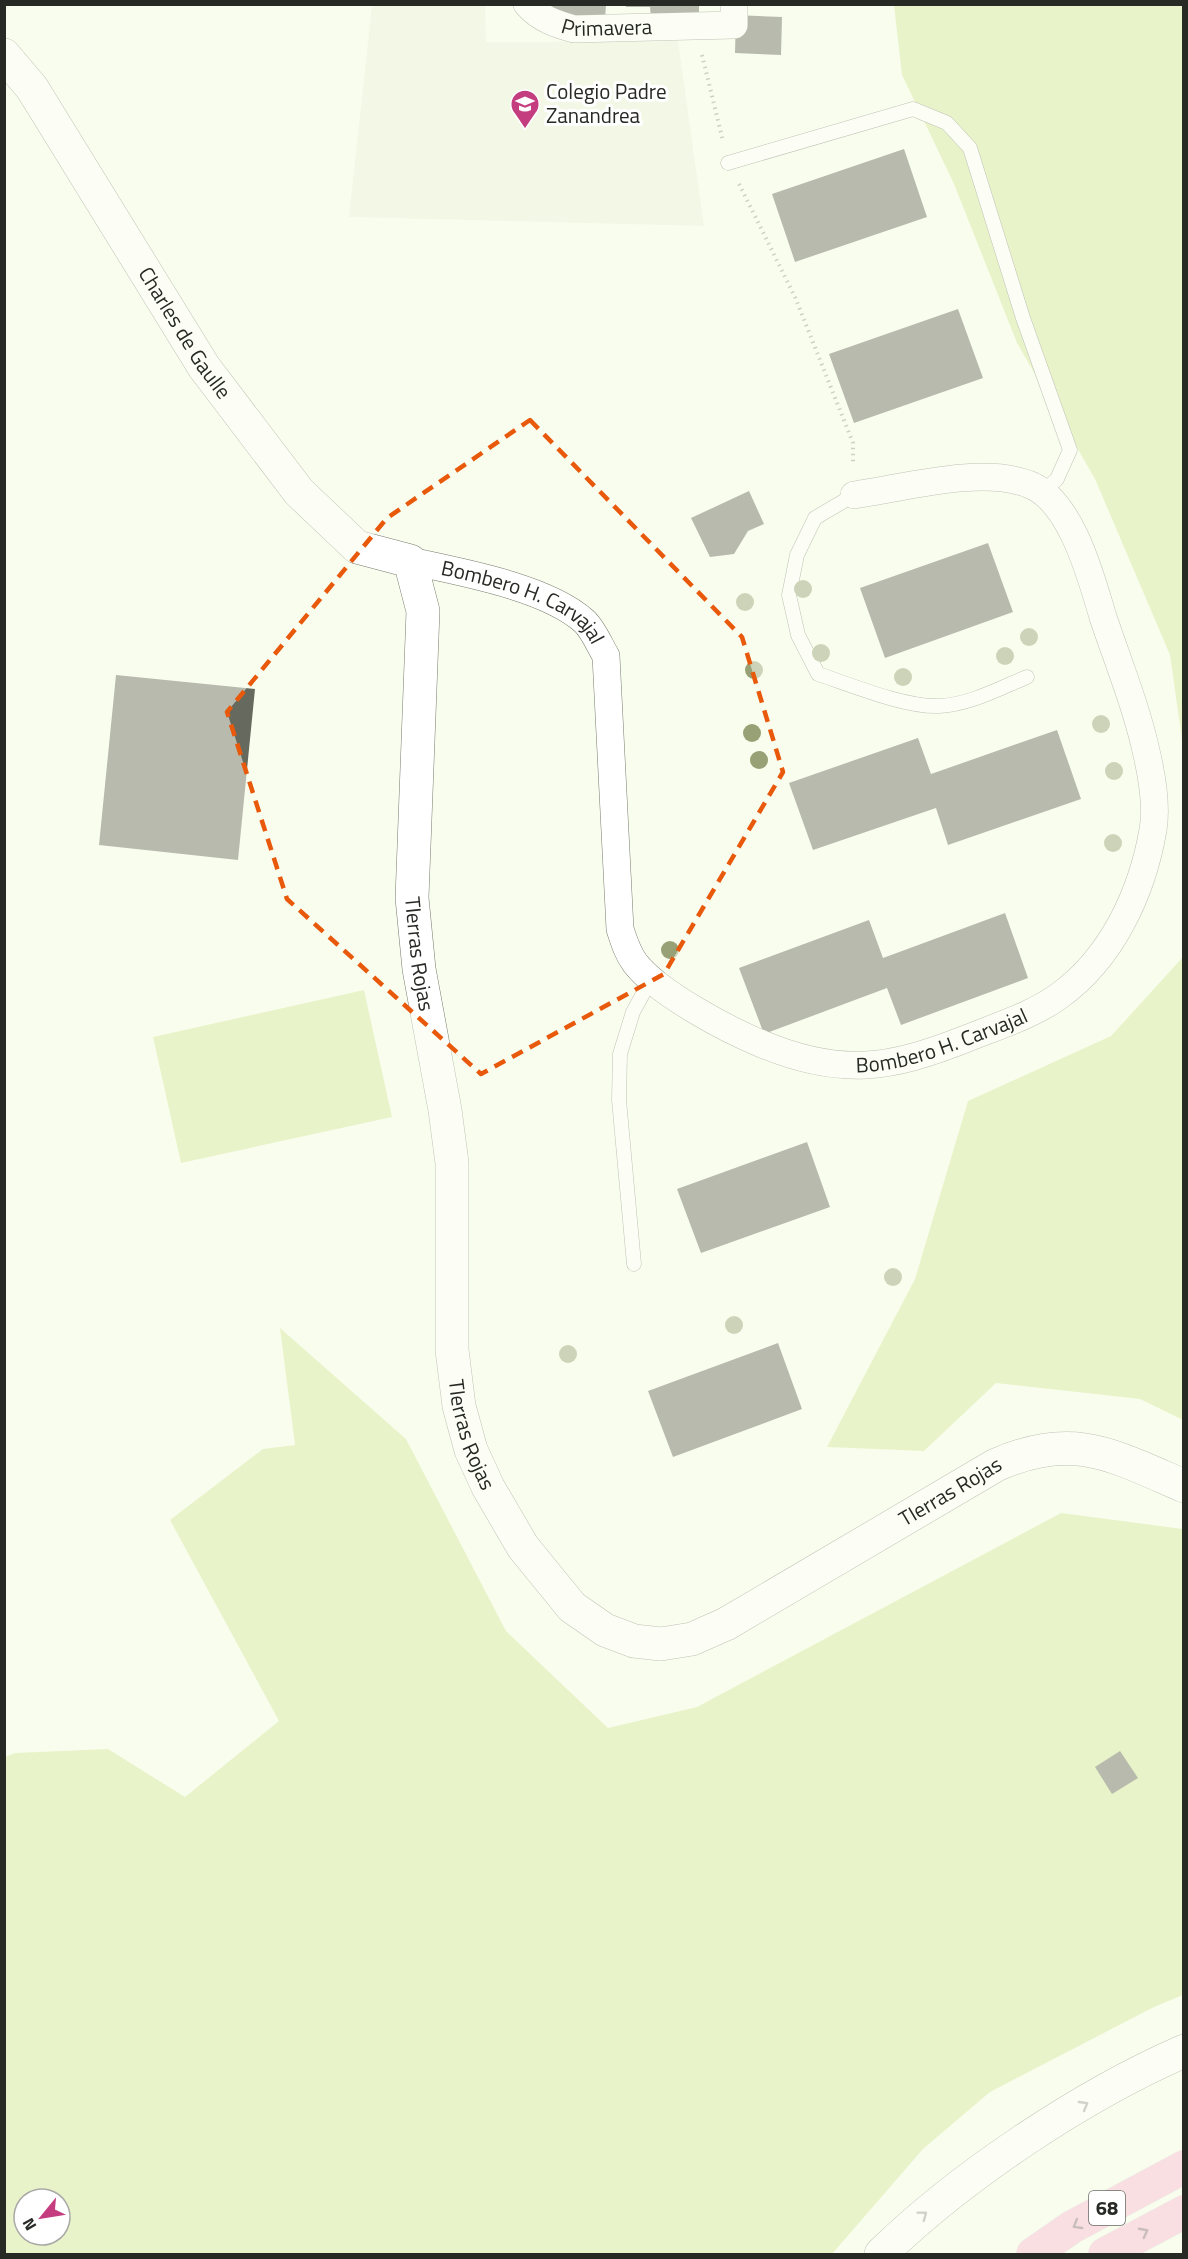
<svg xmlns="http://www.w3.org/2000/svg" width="1188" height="2259" viewBox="0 0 1188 2259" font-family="'Titillium Web',sans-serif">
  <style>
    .built { fill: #eaf1db }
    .green { fill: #d4e79e; fill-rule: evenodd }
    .building { fill: #66695d }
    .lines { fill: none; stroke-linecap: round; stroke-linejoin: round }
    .lane-casing { stroke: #787c6f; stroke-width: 15 }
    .street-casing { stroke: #787c6f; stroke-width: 28 }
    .secondary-casing { stroke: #787c6f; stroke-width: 34 }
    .highway-casing { stroke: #dcdddc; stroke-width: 34 }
    .path { stroke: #989b91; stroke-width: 4; stroke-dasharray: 1.5 4.5; stroke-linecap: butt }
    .lane { stroke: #fff; stroke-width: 14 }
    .street { stroke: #fff; stroke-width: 27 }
    .secondary { stroke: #fff; stroke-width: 33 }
    .highway { stroke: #fabad2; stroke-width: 33 }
    .tree { fill: #98a175 }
    .oneway { stroke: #9e9f9c }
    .oneway2 { stroke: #90727b }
    .marked { fill: none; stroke: #e8590c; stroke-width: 4.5; stroke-dasharray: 12 8; stroke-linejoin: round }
    .labels { text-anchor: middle; stroke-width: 6; stroke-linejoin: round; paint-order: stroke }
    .shield { fill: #fff; stroke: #686966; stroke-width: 1.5 }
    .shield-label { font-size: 20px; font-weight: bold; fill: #272924 }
    .street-label { font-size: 21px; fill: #272924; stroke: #fff }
    .poi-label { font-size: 21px; fill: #272924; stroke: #fff; text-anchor: start }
  </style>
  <rect width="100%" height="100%" fill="#f9fdee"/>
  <path class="built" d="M372,5H485L486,42L678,41L704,226L349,217Z"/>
  <path class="green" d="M894,5H1183V747L1170,655L1095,479L1017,343L954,184L902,75Z
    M1183,957V1420L1140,1399L996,1383L924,1451L827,1447L915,1279L968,1101L1111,1036Z
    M364,990L392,1117L181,1163L153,1037Z
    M280,1328L406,1439L506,1631L608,1728L697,1707L1061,1513L1183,1529V1995L1154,2007L990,2092L923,2149L832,2254H5V1757L15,1753L108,1749L185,1797L279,1721L170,1520L263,1449L295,1445ZM24,2199H60V2235H24Z"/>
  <path class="building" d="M547,4H606L605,20L547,18Z
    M626,4H699V17L651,18L650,7H626Z
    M736,15L782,17L781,55L735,53Z
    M904,149L927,217L795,262L772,194Z
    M958,309L983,378L854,423L829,354Z
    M749,491L764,524L748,531L734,554L710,557L691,518Z
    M988,543L1013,612L885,658L860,588Z
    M116,675L255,689L238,860L99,845Z
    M1057,730L1081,799L948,845L936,808L813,850L789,783L918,738L931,774Z
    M1005,913L1028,978L901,1025L887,988L764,1034L739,968L869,920L883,958Z
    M807,1142L830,1207L701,1253L677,1189Z
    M778,1343L802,1409L673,1457L648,1391Z
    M1120,1751L1138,1778L1112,1794L1095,1767Z"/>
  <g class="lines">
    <g class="lane-casing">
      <path id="lane" d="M728,163L913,109L947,123L970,148L1023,318L1070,450L1057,479L1043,492
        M854,495L815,518L797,555L789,595L798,635L818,674C851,685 904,707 939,706C969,705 1000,688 1027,677
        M634,1264L619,1100L620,1054L633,1012L651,979"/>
    </g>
    <g class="street-casing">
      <g id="street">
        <path id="s1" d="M527,4C540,19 556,24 574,29L734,25V4"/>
        <path id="s2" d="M410,561C460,572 546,587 584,621C593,629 600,646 606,656L620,929C624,941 627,952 635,963C658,993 726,1029 762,1044C841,1077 890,1069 968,1038C998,1026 1033,1015 1059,996C1112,958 1142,893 1153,830C1157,807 1152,777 1147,755C1137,708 1118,662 1103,617C1091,577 1071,499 1028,484C980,466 904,488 854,495"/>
      </g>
    </g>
    <g class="secondary-casing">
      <g id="secondary">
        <path id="s3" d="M4,55L32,88L204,367L299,492L357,547L410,561L423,611L412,898L419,969L445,1110L452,1163V1350L459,1406L471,1450L488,1487L523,1547L572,1607L605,1630L634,1641L661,1644L692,1639L726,1624L996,1465C1073,1431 1112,1455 1184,1486"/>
        <path d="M881,2254C960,2177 1081,2096 1184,2051"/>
      </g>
    </g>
    <g class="highway-casing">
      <path id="highway" d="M1033,2254L1072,2227L1184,2167
        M1105,2254L1184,2212"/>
    </g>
    <path class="path" d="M702,55L723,141
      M739,184L795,297L853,443V465"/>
    <use href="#lane" class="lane"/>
    <use href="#street" class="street"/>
    <use href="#secondary" class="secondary"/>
    <use href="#highway" class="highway"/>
  </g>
  <g class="tree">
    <circle cx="803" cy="589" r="9"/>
    <circle cx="745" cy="602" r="9"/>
    <circle cx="1029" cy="637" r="9"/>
    <circle cx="821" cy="653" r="9"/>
    <circle cx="1005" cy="656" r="9"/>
    <circle cx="754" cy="670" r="9"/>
    <circle cx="903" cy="677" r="9"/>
    <circle cx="1101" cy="724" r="9"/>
    <circle cx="752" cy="733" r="9"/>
    <circle cx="759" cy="760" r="9"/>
    <circle cx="1114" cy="771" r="9"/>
    <circle cx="1113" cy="843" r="9"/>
    <circle cx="670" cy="950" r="9"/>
    <circle cx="893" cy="1277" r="9"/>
    <circle cx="734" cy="1325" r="9"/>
    <circle cx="568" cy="1354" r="9"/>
  </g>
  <defs><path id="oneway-chevron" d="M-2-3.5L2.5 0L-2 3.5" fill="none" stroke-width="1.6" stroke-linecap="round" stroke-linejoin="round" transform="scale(1.5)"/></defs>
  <g class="oneway">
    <use href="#oneway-chevron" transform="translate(1084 2105) rotate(-30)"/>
    <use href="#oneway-chevron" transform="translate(923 2215) rotate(-37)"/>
  </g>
  <g class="oneway2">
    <use href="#oneway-chevron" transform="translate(1077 2225) rotate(150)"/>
    <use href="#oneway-chevron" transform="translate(1144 2232) rotate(-28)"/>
  </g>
  <path d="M0 0H1188V2259H0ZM530,420L742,637L783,772L664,974L481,1074L287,899L227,712L387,518Z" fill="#f9fdee" fill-opacity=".55" fill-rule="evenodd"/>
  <path class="marked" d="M530,420L742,637L783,772L664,974L481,1074L287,899L227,712L387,518Z"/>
  <defs>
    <g id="school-pin" transform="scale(1.5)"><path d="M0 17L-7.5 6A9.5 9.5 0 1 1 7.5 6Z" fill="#c43e7f" stroke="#fff"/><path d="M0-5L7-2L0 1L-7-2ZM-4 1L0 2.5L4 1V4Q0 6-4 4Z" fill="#fff"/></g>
  </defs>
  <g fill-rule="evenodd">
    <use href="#school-pin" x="525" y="104"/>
  </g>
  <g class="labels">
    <rect class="shield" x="1089" y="2191" width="36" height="34" rx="4.5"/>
    <g class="shield-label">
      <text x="1107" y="2215">68</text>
    </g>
    <g class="street-label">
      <text dy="7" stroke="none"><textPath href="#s1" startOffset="87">Primavera</textPath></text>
      <text dy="7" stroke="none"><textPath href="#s3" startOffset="332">Charles de Gaulle</textPath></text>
      <text dy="7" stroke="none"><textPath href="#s2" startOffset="122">Bombero H. Carvajal</textPath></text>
      <text dy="7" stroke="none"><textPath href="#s3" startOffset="1058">TIerras Rojas</textPath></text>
      <text dy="7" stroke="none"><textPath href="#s2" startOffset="876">Bombero H. Carvajal</textPath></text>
      <text dy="7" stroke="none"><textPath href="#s3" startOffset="1544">TIerras Rojas</textPath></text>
      <text dy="7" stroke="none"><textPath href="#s3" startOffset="2174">TIerras Rojas</textPath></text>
    </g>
    <g class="poi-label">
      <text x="546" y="99">Colegio Padre<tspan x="546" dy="24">Zanandrea</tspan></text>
    </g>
  </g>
  <rect width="1188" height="2259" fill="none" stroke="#272924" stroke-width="12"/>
  <g transform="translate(42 2217) rotate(240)"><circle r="28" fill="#ffffff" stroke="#a9a9a7" stroke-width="1.5"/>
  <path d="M0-4.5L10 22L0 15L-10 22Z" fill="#c43e7f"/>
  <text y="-9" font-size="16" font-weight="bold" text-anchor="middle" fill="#272924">N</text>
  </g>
</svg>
